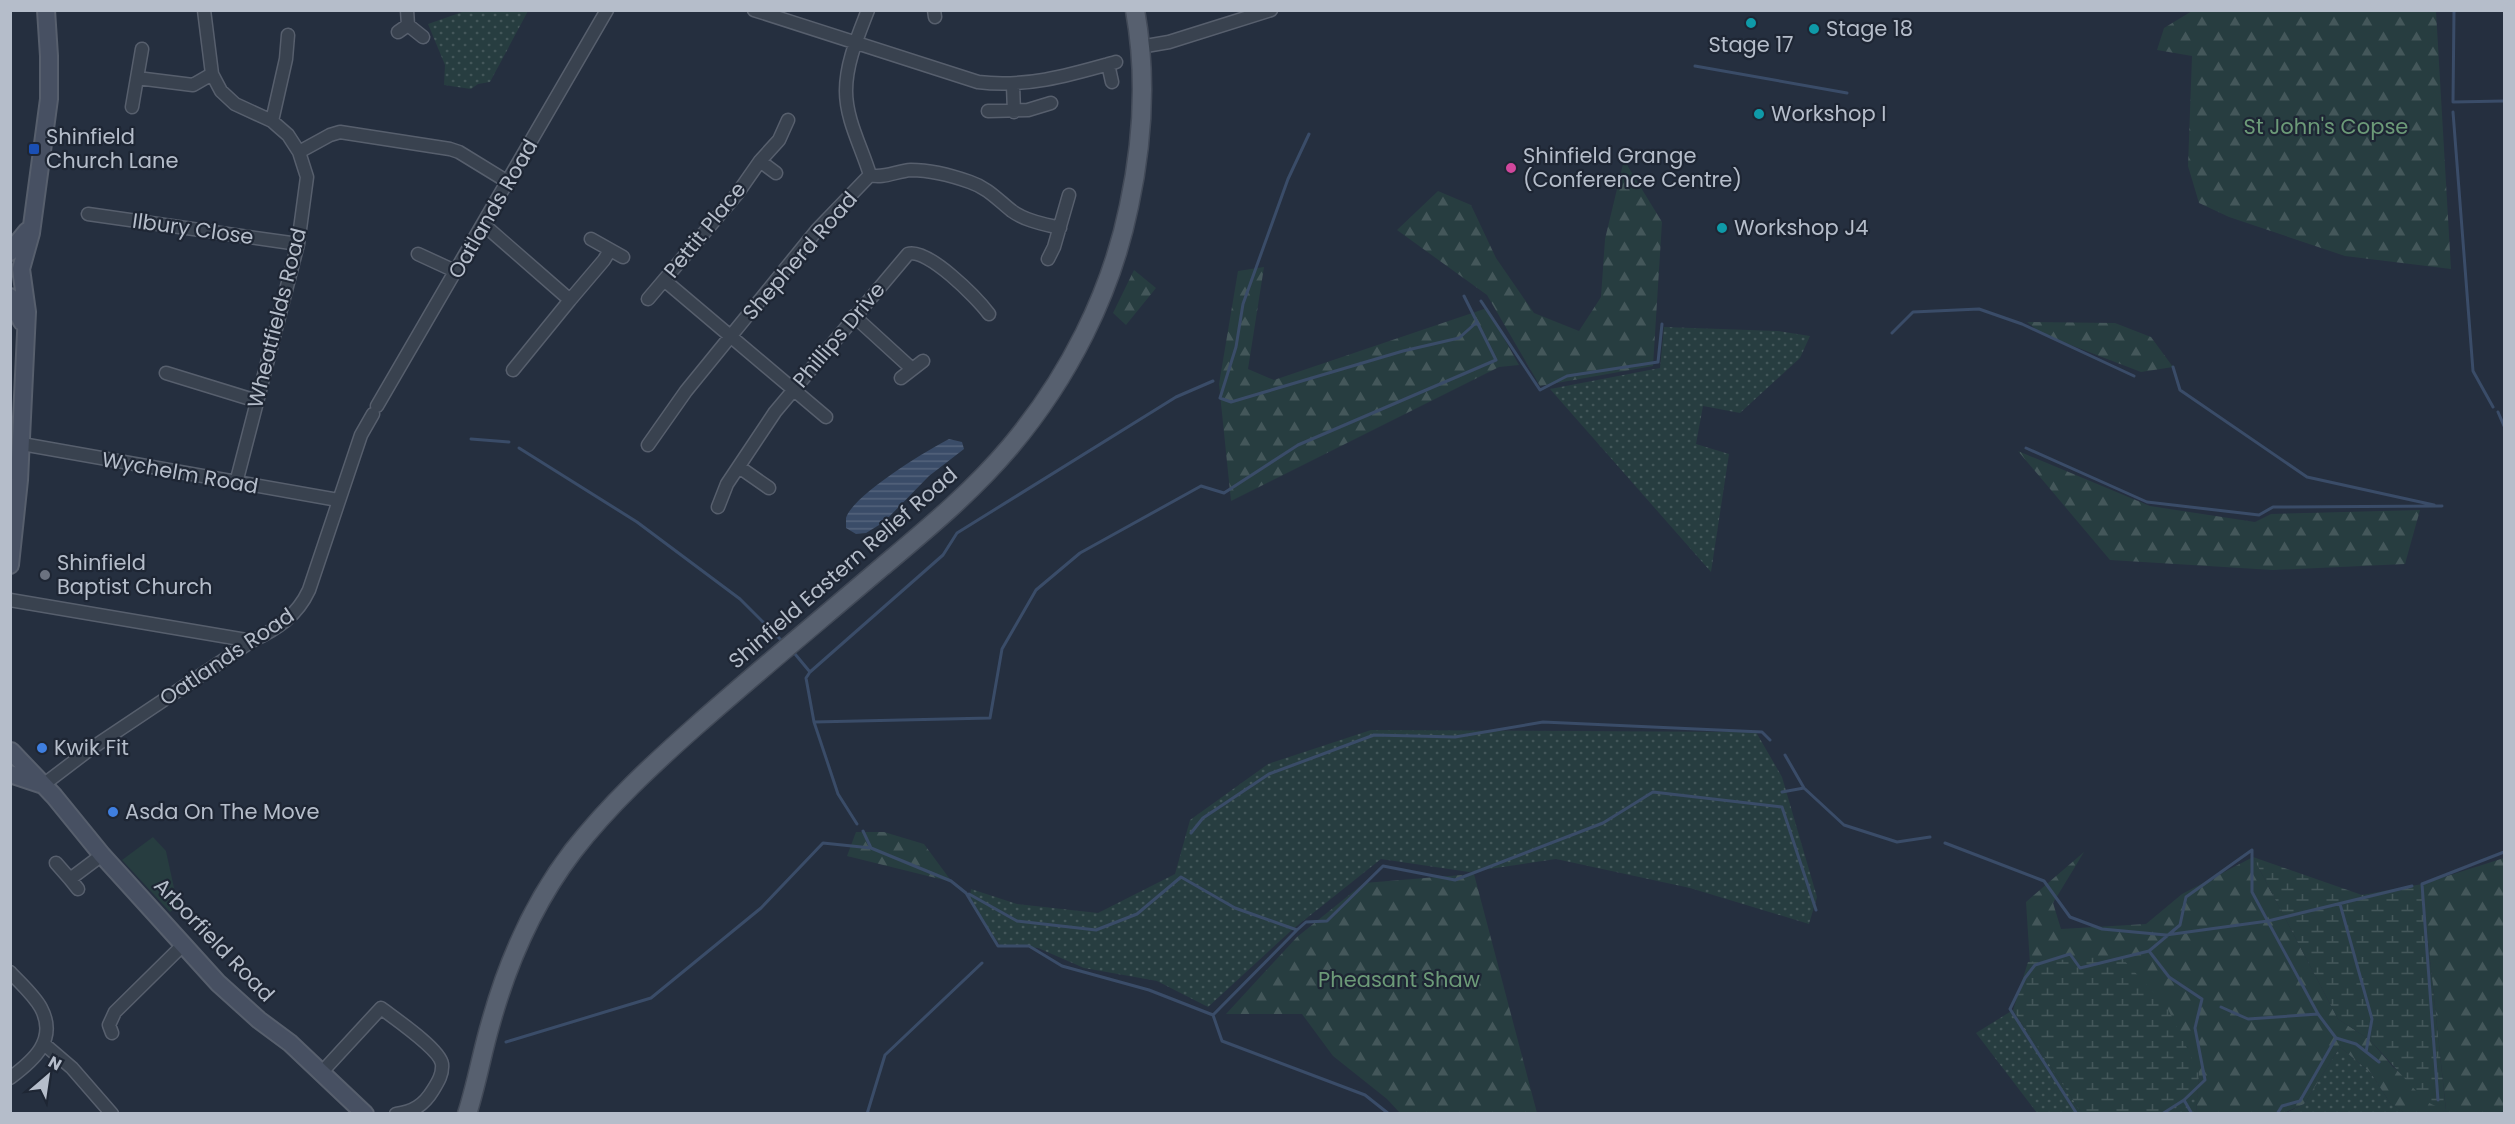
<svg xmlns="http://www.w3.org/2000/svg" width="2515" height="1124" viewBox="0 0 2515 1124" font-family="Poppins,sans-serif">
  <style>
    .grass { fill: url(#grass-dots) }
    .forest { fill: url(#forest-firs) }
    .wetland { fill: url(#wetland-marsh) }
    .garden { fill: #273d40 }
    .water { fill: url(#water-rules) }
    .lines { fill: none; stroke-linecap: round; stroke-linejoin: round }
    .stream { stroke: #3a4c68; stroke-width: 3 }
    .street-casing { stroke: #575f6d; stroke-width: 15 }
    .secondary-casing { stroke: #575f6d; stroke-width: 20 }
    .primary-casing { stroke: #424a58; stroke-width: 21 }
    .street { stroke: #39424f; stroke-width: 12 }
    .secondary { stroke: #475062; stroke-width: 16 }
    .primary { stroke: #57606f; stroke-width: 18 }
    .culture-dot { fill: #0f9aa8; stroke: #1e2634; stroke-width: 2 }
    .transit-dot { fill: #1a4fb4; stroke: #1e2634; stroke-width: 2 }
    .hotel-dot { fill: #d1479c; stroke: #1e2634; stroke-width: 2 }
    .worship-dot { fill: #6b7280; stroke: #1e2634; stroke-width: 2 }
    .shop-dot { fill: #3f7fe0; stroke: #1e2634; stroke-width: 2 }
    .labels { text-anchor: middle; stroke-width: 4.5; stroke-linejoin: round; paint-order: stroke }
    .poi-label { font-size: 21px; fill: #b5bdca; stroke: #1e2634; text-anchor: start }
    .park-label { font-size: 21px; fill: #6c9a78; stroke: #1e2634 }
    .street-label { font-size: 21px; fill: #b5bdca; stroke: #1e2634 }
  </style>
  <defs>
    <pattern id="grass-dots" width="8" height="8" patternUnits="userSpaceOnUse" patternTransform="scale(1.5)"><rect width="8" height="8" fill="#273d40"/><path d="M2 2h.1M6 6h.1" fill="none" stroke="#44575a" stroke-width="1.8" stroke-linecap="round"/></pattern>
    <pattern id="forest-firs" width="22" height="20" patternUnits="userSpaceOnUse" patternTransform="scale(1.5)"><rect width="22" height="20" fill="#273d40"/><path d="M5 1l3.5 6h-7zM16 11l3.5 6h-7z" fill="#44575a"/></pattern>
    <pattern id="wetland-marsh" width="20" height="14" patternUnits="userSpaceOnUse" patternTransform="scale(1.5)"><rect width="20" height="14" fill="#273d40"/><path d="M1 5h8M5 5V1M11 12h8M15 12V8" fill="none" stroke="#44575a"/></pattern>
    <pattern id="water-rules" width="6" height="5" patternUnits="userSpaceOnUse" patternTransform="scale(1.5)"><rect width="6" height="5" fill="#3a4c68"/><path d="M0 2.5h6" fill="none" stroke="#54647c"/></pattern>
  </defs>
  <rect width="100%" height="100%" fill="#252f3f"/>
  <path class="grass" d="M465,11H528L490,82L478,84L471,89L444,85L445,65L428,24Z
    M1664,327L1778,331L1810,336L1800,358L1740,413L1703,406L1696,444L1729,454L1711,572L1550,389L1660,368Z
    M1371,730L1756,732L1782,777L1817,897L1809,924L1690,888L1556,859L1469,872L1381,859L1293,929L1208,1007L1157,981L1084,968L1038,948L1000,945L969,901L971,889L1017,904L1098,913L1175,874L1190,820L1268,764Z
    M2013,1010L2082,1113H2037L1976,1033Z
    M2340,1047L2371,1073L2390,1103L2405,1113L2284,1114L2304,1104Z
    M2198,1089L2196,1113H2164Z"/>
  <path class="forest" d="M2192,11H2436L2451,269L2345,256L2229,217L2199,203L2188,166L2192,56L2157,50L2164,28Z
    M1624,160L1662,222L1653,366L1540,386L1487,295L1397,230L1438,191L1471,205L1496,258L1534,313L1579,331L1601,297L1605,239Z
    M1264,267L1248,369L1274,380L1487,308L1519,365L1499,367L1231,501L1219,384L1238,271Z
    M1134,270L1156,288L1126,325L1113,313Z
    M2027,322L2115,323L2151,337L2173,367L2141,372L2042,334Z
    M2018,451L2150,506L2255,522L2271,514L2420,510L2405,564L2273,570L2110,560Z
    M856,832H884L924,844L952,882L847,856Z
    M2084,852L2053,903L2061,929L2146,924L2182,894L2253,857L2338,1019L2370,1040L2393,1067L2446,1110L2422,884L2504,858V1113H2405L2390,1103L2371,1073L2340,1047L2304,1104L2284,1113H2196L2199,1073L2030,964L2026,902Z
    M1474,874L1537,1113H1400L1387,1099L1333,1056L1302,1014H1226L1297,937L1364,883Z"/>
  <path class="wetland" d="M2253,857L2362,895L2422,884L2446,1111L2425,1101L2370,1040L2338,1019Z
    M2120,956L2167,1007L2199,1073L2198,1089L2164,1113H2082L2013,1010L2028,962Z"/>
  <path class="garden" d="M153,837L166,851L178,906L170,912L122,860Z"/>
  <path class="water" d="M949,439L962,442L964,449L929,476L884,522L866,533L856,534L846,528C846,527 846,519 846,518C852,496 927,450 949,439Z"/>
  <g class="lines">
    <path class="stream" d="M2454,10L2453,102L2504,101
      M1695,66L1847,93
      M2453,112L2473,371L2493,407
      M1309,134L1288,179L1243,304L1236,347L1220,398L1231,402L1403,351L1459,338L1477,322
      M1481,301L1540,390L1567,376L1658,362L1662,324
      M1892,333L1913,312L1979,309L2022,324L2134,376
      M2173,367L2180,390L2307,477L2434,505
      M2498,412L2504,426
      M471,439L509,442
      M519,448L637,522L740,599L782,641
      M2026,448L2147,502L2259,515L2273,507L2442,506
      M795,654L810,672L806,678L814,722
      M810,672L943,555L957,533L1176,397L1213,381
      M1785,755L1804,788L1844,825L1897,842L1930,837
      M1782,792L1804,788
      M857,824L838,794L814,722L990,718L1002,649L1036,590L1080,553L1201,486L1224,493L1298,445L1496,360L1464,296
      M863,831L871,848
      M1191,833L1203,818L1269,774L1374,735L1455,737L1543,722L1762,732L1770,740
      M1945,843L2044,881L2070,917L2102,929L2166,935L2268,921L2412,886
      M2252,850V892L2318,1014L2336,1038L2356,1044L2379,1062
      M969,894L1017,921L1096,930L1137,914L1181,877L1235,908L1297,930
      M2340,904L2372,1019L2366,1052
      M2149,951L2169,977L2202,999L2195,1028L2205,1080L2184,1100L2162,1114
      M2221,1007L2248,1019L2318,1014
      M1213,1015L1297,930L1306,922L1327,921L1383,866L1455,880L1603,823L1653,792L1782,807L1816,910
      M506,1042L651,998L761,908L823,843L871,848L951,881L966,893L998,946H1029L1062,966L1149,990L1213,1015L1222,1041L1365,1095L1389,1114
      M2184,1100L2192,1114
      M2438,1100L2422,884L2504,852
      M867,1114L885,1055L982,963
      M2077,1114L2010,1009L2025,978L2035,965L2070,954L2080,968L2149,951L2180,925L2186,897L2252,850
      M2277,1114L2282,1106L2300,1101L2336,1038"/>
    <g class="street-casing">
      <path id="street" d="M204,10L212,74L221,91L235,104L272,121L288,135L299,152L307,177L298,244L236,483
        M407,10L408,25L423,37
        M754,10L978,82C1027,88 1070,75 1116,62
        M868,10C858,36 846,63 846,91C846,120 862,148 870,175
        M934,10L935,17
        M398,32L408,25
        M1140,47L1169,42L1271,10
        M142,49L137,78L193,85L212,74
        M1108,64L1112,82
        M1013,85L1014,112
        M132,107L137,78
        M988,111L1028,110L1051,103
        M272,121L286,59L288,35
        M299,152L330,135L340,132L450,149L459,152L508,182
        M760,161L776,173
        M870,175C882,179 897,171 911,170C929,170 953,176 970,182C988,188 998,200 1012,211C1026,221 1044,224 1060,228
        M88,214L298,244
        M483,224L570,300L604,260L610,250
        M591,239L623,257
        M418,254L457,272
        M1048,259L1054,247L1069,195
        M664,280L826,417
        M648,299L737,194L760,161L779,140L788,120
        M854,316L911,368
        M513,370L570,300
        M166,373L257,401
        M901,378L923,361
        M377,406L607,10
        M22,444L338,500
        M648,445L686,391L817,230L870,175
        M739,467L769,488
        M718,507L727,484L775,412L908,254C927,247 977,298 989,314
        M10,600L252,641
        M43,785L89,750L252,641C277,629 297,616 309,590L361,435L373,414
        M56,863L70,879
        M78,889L70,879L102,855
        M10,972C20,983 34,995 41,1008C58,1040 33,1061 10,1078
        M112,1033L109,1025L115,1012L184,944
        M44,1044L72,1068L112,1114
        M322,1072L381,1008C394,1018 440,1049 442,1064C443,1074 438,1082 433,1090C424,1105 413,1112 396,1114"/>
    </g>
    <g class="secondary-casing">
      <path id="secondary" d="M10,252L27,231
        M10,297L22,322
        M10,565L19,480L27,312L21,269L31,233L49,99V56L46,10
        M11,751L54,796L102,855L218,983L259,1020L290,1043L365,1114
        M10,774L40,784"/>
    </g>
    <g class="primary-casing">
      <path id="primary" d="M467,1114C477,1083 482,1052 491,1022C508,961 534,902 573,851C609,805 652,765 696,726C757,672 820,620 882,567C927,529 972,492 1010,447C1068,378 1111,294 1129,206C1143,141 1147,76 1135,10"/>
    </g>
    <use href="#street" class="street"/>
    <use href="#secondary" class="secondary"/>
    <use href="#primary" class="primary"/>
  </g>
  <g class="culture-dot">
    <circle cx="1751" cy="23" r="6"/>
    <circle cx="1814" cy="29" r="6"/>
    <circle cx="1759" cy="114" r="6"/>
    <circle cx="1722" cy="228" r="6"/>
  </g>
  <rect class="transit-dot" x="28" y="143" width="12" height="12" rx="3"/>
  <circle class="hotel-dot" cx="1511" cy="168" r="6"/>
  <circle class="worship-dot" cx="45" cy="575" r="6"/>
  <g class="shop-dot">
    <circle cx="42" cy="748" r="6"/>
    <circle cx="113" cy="812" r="6"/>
  </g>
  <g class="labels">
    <g class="poi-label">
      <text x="1826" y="36">Stage 18</text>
      <text x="1751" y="52" text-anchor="middle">Stage 17</text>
      <text x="1771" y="121">Workshop I</text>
      <text x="46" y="144">Shinfield<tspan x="46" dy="24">Church Lane</tspan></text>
      <text x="1523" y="163">Shinfield Grange<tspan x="1523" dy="24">(Conference Centre)</tspan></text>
      <text x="1734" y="235">Workshop J4</text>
      <text x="57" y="570">Shinfield<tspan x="57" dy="24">Baptist Church</tspan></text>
      <text x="54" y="755">Kwik Fit</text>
      <text x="125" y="819">Asda On The Move</text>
    </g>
    <g class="park-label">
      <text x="2326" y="134">St John's Copse</text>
      <text x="1399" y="987">Pheasant Shaw</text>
    </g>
    <g class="street-label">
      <text transform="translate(493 209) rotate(-60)" y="7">Oatlands Road</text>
      <text transform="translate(193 229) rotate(8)" y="7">Ilbury Close</text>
      <text transform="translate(705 230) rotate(-51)" y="7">Pettit Place</text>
      <text transform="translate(800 256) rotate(-49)" y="7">Shepherd Road</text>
      <text transform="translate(277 318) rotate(-76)" y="7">Wheatfields Road</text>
      <text transform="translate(839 335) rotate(-50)" y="7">Phillips Drive</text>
      <text transform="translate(180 473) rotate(10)" y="7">Wychelm Road</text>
      <text transform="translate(843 568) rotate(-41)" y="7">Shinfield Eastern Relief Road</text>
      <text transform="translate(227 657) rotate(-34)" y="7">Oatlands Road</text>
      <text transform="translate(214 940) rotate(46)" y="7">Arborfield Road</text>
    </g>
  </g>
  <rect width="2515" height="1124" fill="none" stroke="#b5bdca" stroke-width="24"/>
  <g transform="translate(48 1076) rotate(29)" stroke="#1e2634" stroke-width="4.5" paint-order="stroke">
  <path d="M0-4.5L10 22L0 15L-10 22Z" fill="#b5bdca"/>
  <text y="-9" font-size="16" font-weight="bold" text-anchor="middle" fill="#b5bdca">N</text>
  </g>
</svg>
